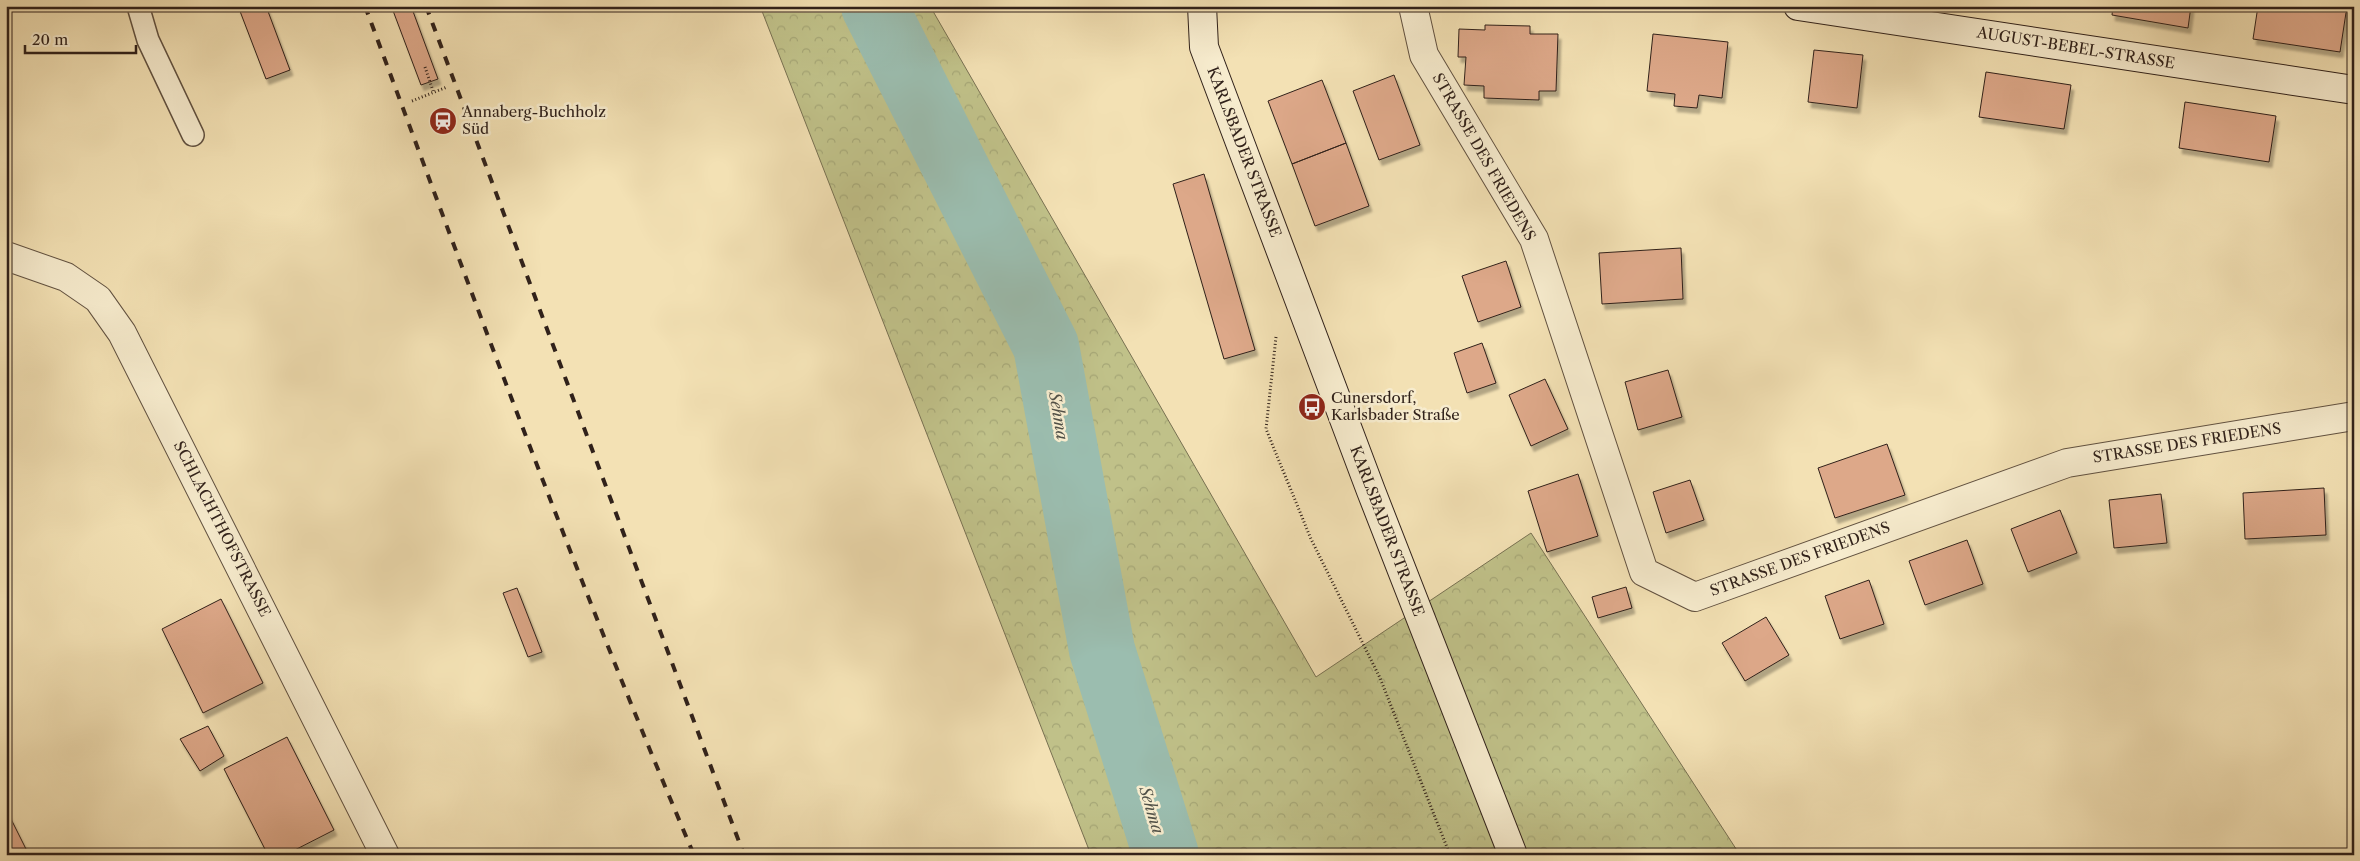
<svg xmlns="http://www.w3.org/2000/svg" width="2360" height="861" viewBox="0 0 2360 861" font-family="'Libre Caslon Text',serif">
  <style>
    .forest { fill: url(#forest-crowns); stroke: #787152 }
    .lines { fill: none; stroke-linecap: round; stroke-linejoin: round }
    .river { stroke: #9bbdaf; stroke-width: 66 }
    .building { fill: #dda889; stroke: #30211a; filter: url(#shadow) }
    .lane-casing { stroke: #615140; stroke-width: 24 }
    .street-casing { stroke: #615140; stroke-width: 30 }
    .secondary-casing { stroke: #30211a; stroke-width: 30 }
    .path { stroke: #30211a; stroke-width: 3; stroke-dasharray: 1 2.5; stroke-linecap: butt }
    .lane { stroke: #f7ecce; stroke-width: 21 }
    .street { stroke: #f7ecce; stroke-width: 28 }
    .secondary { stroke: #f7ecce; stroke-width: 28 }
    .rail { stroke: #30211a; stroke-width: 4; stroke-dasharray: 9 9; stroke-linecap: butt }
    .labels { text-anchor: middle; stroke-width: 5; stroke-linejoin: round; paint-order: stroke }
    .street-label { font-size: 15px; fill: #30211a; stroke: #f7ecce }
    .poi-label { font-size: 15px; fill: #30211a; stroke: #f7ecce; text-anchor: start }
    .water-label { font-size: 16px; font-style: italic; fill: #505047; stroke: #f7ecce }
  </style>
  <defs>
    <pattern id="forest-crowns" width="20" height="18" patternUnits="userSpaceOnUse" patternTransform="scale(1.25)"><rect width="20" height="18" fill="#c0c189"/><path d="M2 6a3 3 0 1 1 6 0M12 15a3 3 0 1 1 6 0" fill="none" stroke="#a5a676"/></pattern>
    <filter id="shadow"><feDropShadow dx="3" dy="5.5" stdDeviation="1" flood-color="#0004"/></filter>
  </defs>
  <rect width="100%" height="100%" fill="#f3e1b4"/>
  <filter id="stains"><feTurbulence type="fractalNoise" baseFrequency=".004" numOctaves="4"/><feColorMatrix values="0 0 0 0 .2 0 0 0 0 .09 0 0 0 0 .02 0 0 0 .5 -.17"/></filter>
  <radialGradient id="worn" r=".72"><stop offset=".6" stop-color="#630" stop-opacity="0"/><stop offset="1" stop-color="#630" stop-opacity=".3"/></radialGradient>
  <path class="forest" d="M760,6H930L1316,677L1531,533L1740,855H1091Z"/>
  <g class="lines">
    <path class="river" d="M874,6L1046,346L1102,650L1166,855"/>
  </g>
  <path class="building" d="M238,6H266L290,70L266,79Z
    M396,6H411L438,79L421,85L392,8Z
    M2113,6H2191L2188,28L2112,15Z
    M2258,6H2347L2340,52L2253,39Z
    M1485,25L1530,26V34H1558L1556,91H1539V100L1484,98V86L1464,85L1466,57H1458L1459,29L1485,30Z
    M1653,34L1728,42L1722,98L1699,95L1697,108L1674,106L1675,94L1647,91Z
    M1814,50L1863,55L1857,108L1808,102Z
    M1986,72L2071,85L2064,129L1979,117Z
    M1394,75L1420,145L1379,160L1353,91Z
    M1322,80L1346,143L1292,164L1268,101Z
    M2185,102L2276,116L2269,162L2179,148Z
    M1346,143L1369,206L1315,226L1292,164Z
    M1204,174L1255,350L1224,359L1173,184Z
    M1681,248L1683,299L1602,304L1599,253Z
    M1506,261L1521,307L1478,322L1462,276Z
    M1482,343L1496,383L1467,393L1454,353Z
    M1668,370L1682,417L1638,430L1625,382Z
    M1545,379L1568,429L1531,446L1509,395Z
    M1887,444L1905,495L1835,518L1818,468Z
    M1578,474L1598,536L1547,552L1528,491Z
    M1690,480L1704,520L1666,533L1653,492Z
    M2324,488L2326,535L2245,539L2243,493Z
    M2161,494L2167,543L2114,548L2109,500Z
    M2060,510L2077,553L2028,572L2011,529Z
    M1967,540L1983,584L1925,605L1909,561Z
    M1869,580L1884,624L1840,639L1825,596Z
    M1626,587L1632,608L1598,618L1592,597Z
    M517,588L542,652L528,657L503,593Z
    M221,599L263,683L203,713L162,629Z
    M1766,617L1789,655L1745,681L1722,643Z
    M208,726L224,756L200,771L180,739Z
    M287,737L334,830L285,855H268L224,769Z
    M6,809L29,855H6Z"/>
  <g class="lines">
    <g class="lane-casing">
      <path id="lane" d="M138,6L148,40L193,135"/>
    </g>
    <g class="street-casing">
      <path id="street" d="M1413,6L1424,55L1534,239L1644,572L1695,597L2067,463L2354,416
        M6,256L66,277L98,299L122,333L385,855"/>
    </g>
    <g class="secondary-casing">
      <path id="secondary" d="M1202,6L1204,47L1371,491L1513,855
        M1798,6L2354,90"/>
    </g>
    <path class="path" d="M425,67L433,91
      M412,101L447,87
      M1276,337L1266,429L1311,539L1380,678L1450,855"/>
    <use href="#lane" class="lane"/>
    <use href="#street" class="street"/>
    <use href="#secondary" class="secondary"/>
    <path class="rail" d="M365,6C471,291 575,576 694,855
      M426,6L744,855"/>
  </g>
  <defs>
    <g id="station-disc" transform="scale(1.4375)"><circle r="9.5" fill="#8f2418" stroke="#f7ecce"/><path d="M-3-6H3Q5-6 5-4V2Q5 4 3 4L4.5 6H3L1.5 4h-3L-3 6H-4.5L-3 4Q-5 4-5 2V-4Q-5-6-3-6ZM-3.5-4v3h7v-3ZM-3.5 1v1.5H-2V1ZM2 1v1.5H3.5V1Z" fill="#fff"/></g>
    <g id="bus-disc" transform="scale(1.4375)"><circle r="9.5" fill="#8f2418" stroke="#f7ecce"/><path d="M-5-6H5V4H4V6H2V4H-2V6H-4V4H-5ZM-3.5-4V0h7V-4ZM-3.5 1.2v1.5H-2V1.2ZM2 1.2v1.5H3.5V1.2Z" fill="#fff"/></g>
  </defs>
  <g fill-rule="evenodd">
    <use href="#station-disc" x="443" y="121"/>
    <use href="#bus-disc" x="1312" y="407"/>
  </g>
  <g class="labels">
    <g class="street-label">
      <text transform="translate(2076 48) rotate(9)" y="5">AUGUST-BEBEL-STRASSE</text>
      <text transform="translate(1244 152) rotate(69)" y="5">KARLSBADER STRASSE</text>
      <text transform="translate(1484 157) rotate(60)" y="5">STRASSE DES FRIEDENS</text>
      <text transform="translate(2187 443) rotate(-9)" y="5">STRASSE DES FRIEDENS</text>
      <text transform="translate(222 529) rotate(63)" y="5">SCHLACHTHOFSTRASSE</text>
      <text transform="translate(1387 531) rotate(69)" y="5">KARLSBADER STRASSE</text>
      <text transform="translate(1800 559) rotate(-20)" y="5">STRASSE DES FRIEDENS</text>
    </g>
    <g class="poi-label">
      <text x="462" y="117">Annaberg-Buchholz<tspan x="462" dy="17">Süd</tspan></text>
      <text x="1331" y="403">Cunersdorf,<tspan x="1331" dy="17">Karlsbader Straße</tspan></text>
    </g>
    <g class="water-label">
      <text transform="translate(1059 416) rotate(80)" y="6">Sehma</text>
      <text transform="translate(1152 810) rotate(73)" y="6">Sehma</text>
    </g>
  </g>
  <rect width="2360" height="861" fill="none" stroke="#f3e1b4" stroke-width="25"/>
  <rect x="8" y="8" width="2345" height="846" fill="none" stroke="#30211a" stroke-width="2.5"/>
  <rect x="12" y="12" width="2335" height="836" fill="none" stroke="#30211a"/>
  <path d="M25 45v8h111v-8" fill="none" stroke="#30211a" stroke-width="2.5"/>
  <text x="32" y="45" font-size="15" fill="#30211a" stroke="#f7ecce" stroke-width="4" paint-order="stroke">20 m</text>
  <rect width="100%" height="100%" filter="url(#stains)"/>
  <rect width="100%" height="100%" fill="url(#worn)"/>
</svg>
